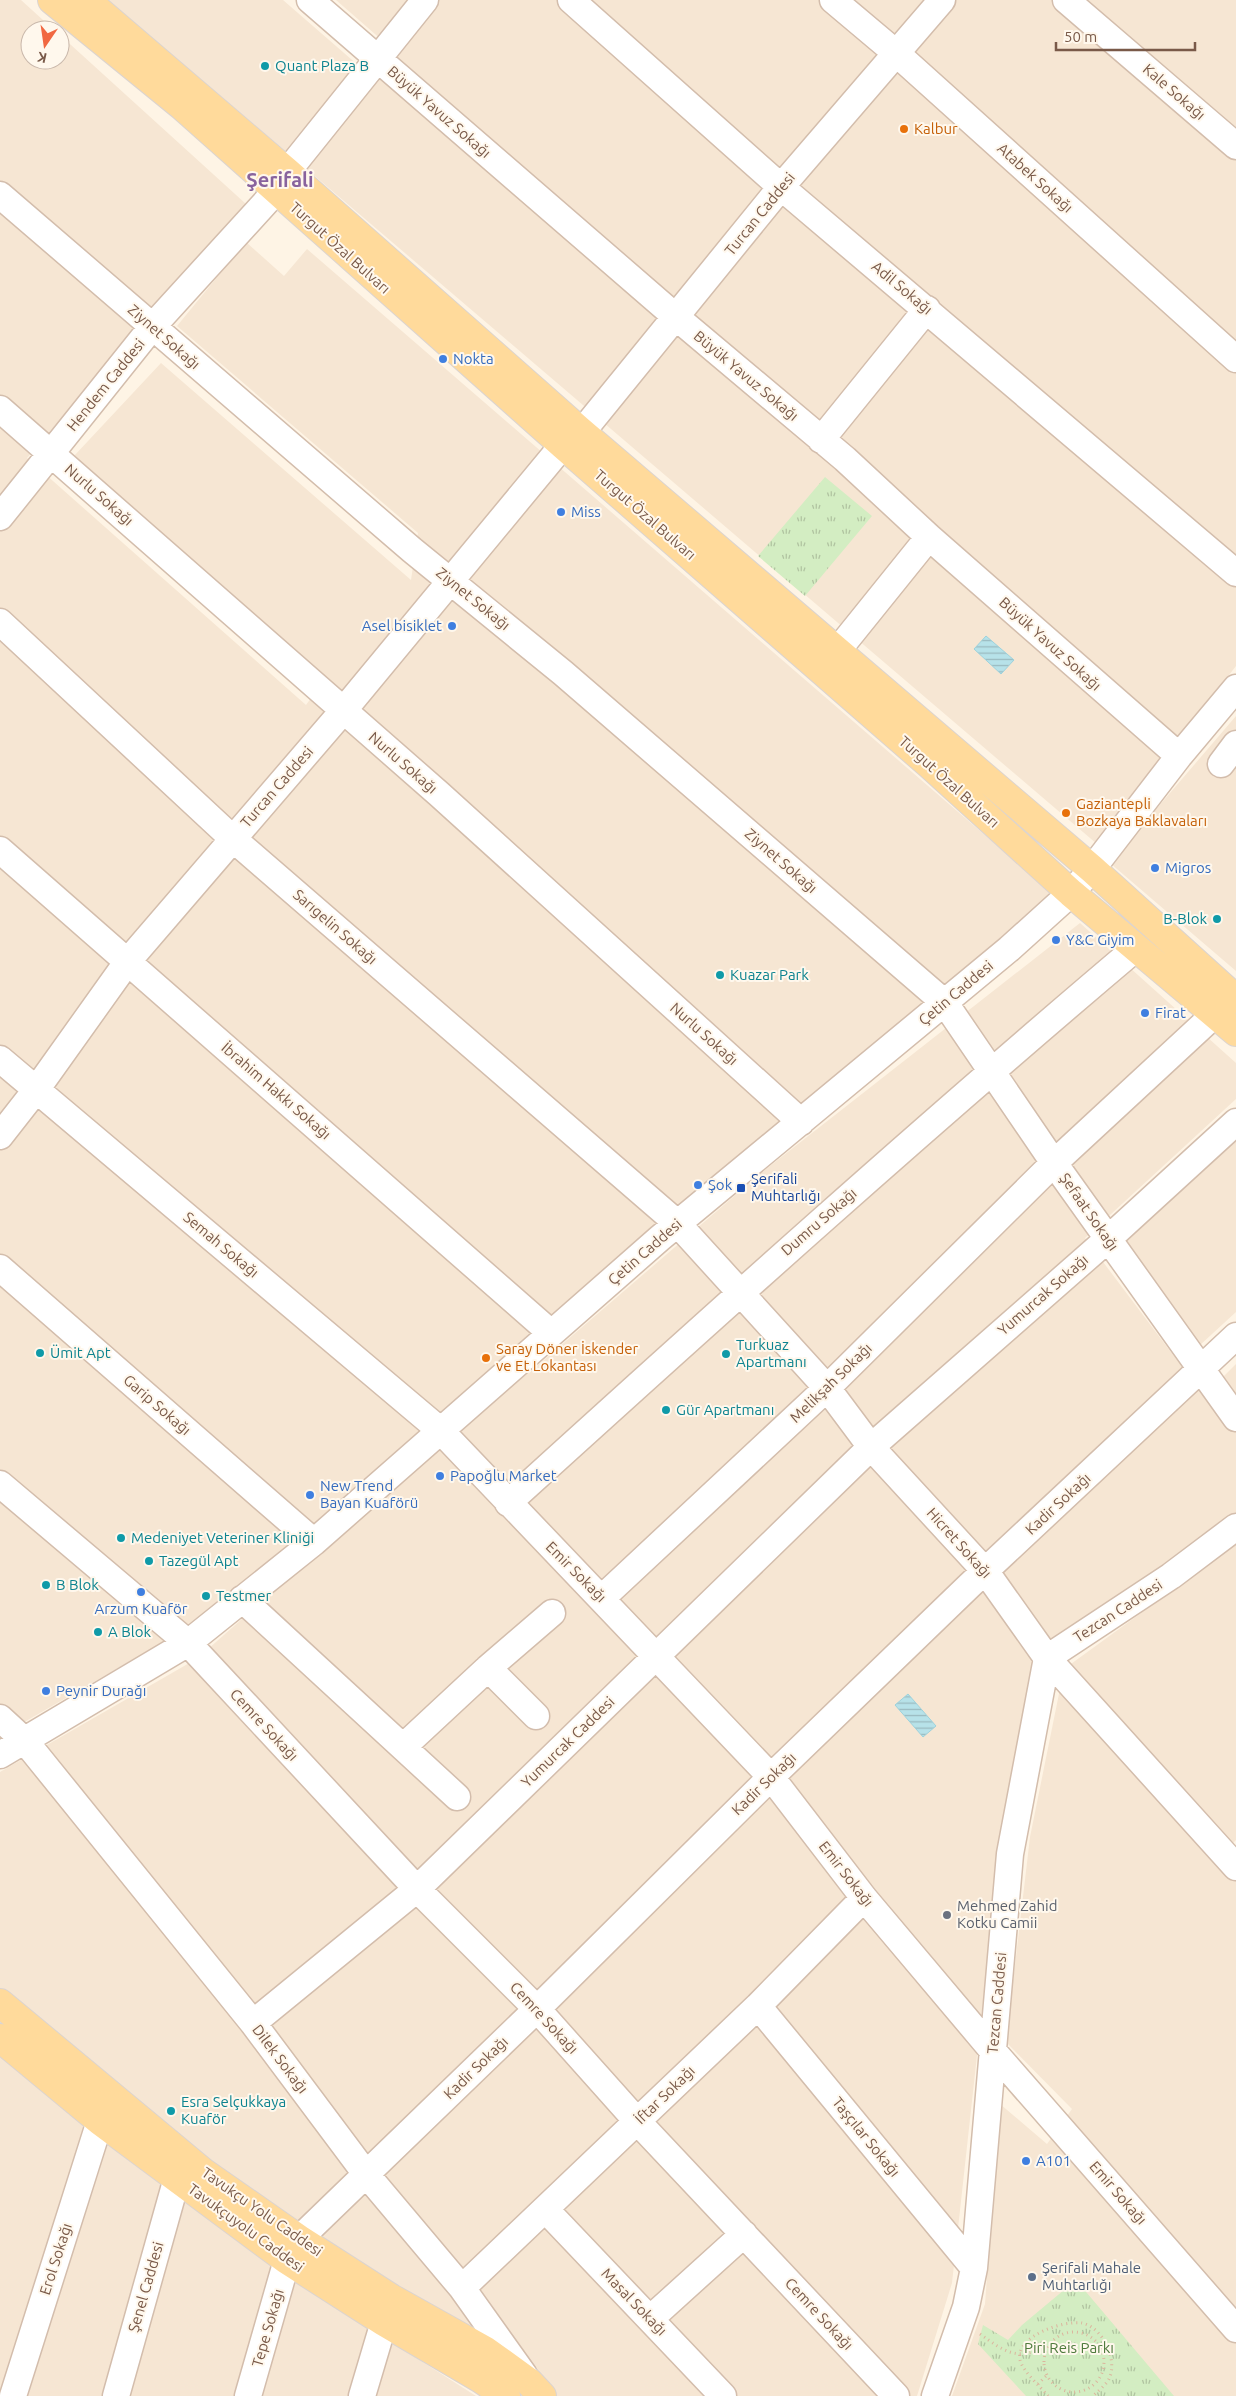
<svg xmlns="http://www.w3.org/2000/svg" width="1236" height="2396" viewBox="0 0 1236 2396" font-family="Ubuntu,sans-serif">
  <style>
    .residential { fill: #f6e6d3 }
    .park { fill: url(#park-tufts) }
    .water { fill: url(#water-rules); stroke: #9dd2dc }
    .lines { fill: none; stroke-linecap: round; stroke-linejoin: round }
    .minor-casing { stroke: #d3bdac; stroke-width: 29 }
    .major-casing { stroke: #dcd4cf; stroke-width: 30 }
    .path { stroke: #dbb59d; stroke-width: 3; stroke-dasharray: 1 4; stroke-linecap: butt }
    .minor { stroke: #fff; stroke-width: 26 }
    .major { stroke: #ffda9b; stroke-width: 28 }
    .culture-dot { fill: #0f9aa8; stroke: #fff8ed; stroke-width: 2 }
    .food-dot { fill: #e8710a; stroke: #fff8ed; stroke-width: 2 }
    .shop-dot { fill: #3f7fe0; stroke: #fff8ed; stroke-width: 2 }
    .transit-dot { fill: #1a4fb4; stroke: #fff8ed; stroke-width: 2 }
    .worship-dot { fill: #6b7280; stroke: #fff8ed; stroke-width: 2 }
    .service-dot { fill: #5c6f8a; stroke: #fff8ed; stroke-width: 2 }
    .labels { text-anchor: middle; stroke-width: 4; stroke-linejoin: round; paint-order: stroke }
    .culture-label { font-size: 15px; fill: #0d838f; stroke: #fff8ed; text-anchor: start }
    .street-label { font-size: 15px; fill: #795948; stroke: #fff8ed }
    .food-label { font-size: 15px; fill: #c56008; stroke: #fff8ed; text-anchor: start }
    .shop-label { font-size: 15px; fill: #366cbe; stroke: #fff8ed; text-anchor: start }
    .transit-label { font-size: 15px; fill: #164399; stroke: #fff8ed; text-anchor: start }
    .worship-label { font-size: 15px; fill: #5b616d; stroke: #fff8ed; text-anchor: start }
    .service-label { font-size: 15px; fill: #4e5e75; stroke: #fff8ed; text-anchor: start }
    .park-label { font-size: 15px; fill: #4e7a3c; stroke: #fff8ed }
    .district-label { font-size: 20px; font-weight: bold; fill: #89639d; stroke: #fff8ed }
  </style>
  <defs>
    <pattern id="park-tufts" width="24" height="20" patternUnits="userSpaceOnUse" patternTransform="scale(1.25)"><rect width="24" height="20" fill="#d3edc2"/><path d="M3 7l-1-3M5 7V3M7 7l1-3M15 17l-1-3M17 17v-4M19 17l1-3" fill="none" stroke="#b0c3a0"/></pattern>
    <pattern id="water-rules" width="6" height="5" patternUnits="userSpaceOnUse" patternTransform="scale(1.25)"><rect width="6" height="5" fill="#b7e2e9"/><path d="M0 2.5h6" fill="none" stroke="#9ababf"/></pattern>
  </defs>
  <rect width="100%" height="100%" fill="#fef4e5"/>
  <path class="residential" d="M0,0H21L54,30H30V60H60V35L246,204L27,458L306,705L326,677L74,456L161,363L411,580L418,533L177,326L246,242L284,276L307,249L1053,894L304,1536L170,1638L0,1736Z
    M106,0H283L359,66L288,153Z
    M336,0H1236V666L1097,844L303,166L399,55Z
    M1236,716V971L1110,863Z
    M1080,923L1236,1063V1099L1085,1238L1204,1396L1236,1364V1513L1035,1659L1000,1846L952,2283L917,2396H554L387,2285L154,2125L0,1993V1772L198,1658L441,1442L530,1372L761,1173Z
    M1236,1130V1312L1199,1346L1121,1241Z
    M1236,1544V1840L1233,1843L1236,1847V2396H952L985,2304L1000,2104L1047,2144L1072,2109L1006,2042L1030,1837L1064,1669Z
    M0,2051L308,2289L476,2396H0Z"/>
  <path class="park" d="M825,477L872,516L805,596L758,556Z
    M1076,2280L1174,2396H1026L978,2344L983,2325L1008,2340L1022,2325Z"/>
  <path class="water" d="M986,636L1014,660L1001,674L974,649Z
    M908,1694L936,1726L923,1737L895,1705Z"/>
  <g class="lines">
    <g class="minor-casing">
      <path id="minor" d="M310,0L676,317L845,459L929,537L1179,756
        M571,0L781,187L1236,573
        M833,0L896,53L1236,359
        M1066,0L1236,146
        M287,172L425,0
        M0,195L412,550L563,673L945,1003L1054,1163L1236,1418
        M0,409L439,794L801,1122
        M579,430L590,422L781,187L942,0
        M821,440L927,309
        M0,517L152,327L276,191
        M0,622L232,838L677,1223L827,1388L871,1447L986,1572L1047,1658L1236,1867
        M838,650L929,537
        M1221,764L1236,744
        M0,850L551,1333
        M0,1059L441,1431L771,1777L864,1898L993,2051L1236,2329
        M0,1136L36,1090L128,961L343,711L563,445
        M0,1268L314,1542
        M0,1484L188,1643L417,1889L537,2009L637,2121L896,2396
        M508,1503C715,1315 923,1128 1136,948
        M602,1598L827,1388L1054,1163L1215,1014
        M242,1599L457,1797
        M488,1668L536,1716
        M0,1718L25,1741L253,2023L366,2174L462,2288L524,2375
        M403,1747L488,1668L552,1613
        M0,1755L188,1643L314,1542L660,1238L1009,949L1071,893L1092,869L1179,756L1236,688
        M758,2006L974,2268
        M253,2023L417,1889L871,1447L1108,1239L1236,1122
        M545,2209L723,2396
        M299,2239L537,2009L771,1777L970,1585L1236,1336
        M462,2288L758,2006L864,1898
        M650,2319L744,2234
        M13,2396L100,2121
        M116,2396L177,2178
        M248,2396L287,2260
        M362,2396L384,2322
        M935,2396L966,2307L974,2268L1010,1854L1047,1658L1171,1576L1236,1527"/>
    </g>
    <g class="major-casing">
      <path id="major" d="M52,0L182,106L563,445L930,765L1071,893L1236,1032
        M86,0L287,172L579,430L1092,869L1236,999
        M0,2003L203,2172L299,2239L391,2298L486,2351L529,2382L542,2396
        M0,2038L100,2121L287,2260L384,2322L481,2379L506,2396"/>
    </g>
    <path class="path" d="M1044 2362a30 30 0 1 1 60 0a30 30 0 1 1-60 0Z
      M980,2334C1005,2352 1018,2362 1048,2345
      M1038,2384L1047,2375
      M1048,2396C1040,2386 1023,2372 1020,2360C1015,2336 1064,2320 1082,2323C1104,2328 1118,2361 1109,2379C1106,2385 1098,2391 1093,2396"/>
    <use href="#minor" class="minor"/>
    <use href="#major" class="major"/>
  </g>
  <g class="culture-dot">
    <circle cx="265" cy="66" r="5"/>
    <circle cx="1217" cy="919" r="5"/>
    <circle cx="720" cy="975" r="5"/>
    <circle cx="40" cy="1353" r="5"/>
    <circle cx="726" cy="1354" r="5"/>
    <circle cx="666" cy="1410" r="5"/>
    <circle cx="121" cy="1538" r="5"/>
    <circle cx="149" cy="1561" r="5"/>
    <circle cx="46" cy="1585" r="5"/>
    <circle cx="206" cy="1596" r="5"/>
    <circle cx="98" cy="1632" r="5"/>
    <circle cx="171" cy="2111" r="5"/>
  </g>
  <g class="food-dot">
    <circle cx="904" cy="129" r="5"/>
    <circle cx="1066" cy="813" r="5"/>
    <circle cx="486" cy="1358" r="5"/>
  </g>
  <g class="shop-dot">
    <circle cx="443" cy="359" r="5"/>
    <circle cx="561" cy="512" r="5"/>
    <circle cx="452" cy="626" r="5"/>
    <circle cx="1155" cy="868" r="5"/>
    <circle cx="1056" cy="940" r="5"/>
    <circle cx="1145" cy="1013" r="5"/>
    <circle cx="698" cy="1185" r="5"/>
    <circle cx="440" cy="1476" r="5"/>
    <circle cx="310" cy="1495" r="5"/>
    <circle cx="141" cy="1592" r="5"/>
    <circle cx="46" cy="1691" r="5"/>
    <circle cx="1026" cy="2161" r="5"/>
  </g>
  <rect class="transit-dot" x="736" y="1183" width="10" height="10" rx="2.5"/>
  <circle class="worship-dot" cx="947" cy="1915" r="5"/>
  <circle class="service-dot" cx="1032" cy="2277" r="5"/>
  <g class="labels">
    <g class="culture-label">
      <text x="275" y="71">Quant Plaza B</text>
      <text x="1207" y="924" text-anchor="end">B-Blok</text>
      <text x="730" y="980">Kuazar Park</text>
      <text x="736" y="1350">Turkuaz<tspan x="736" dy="17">Apartmanı</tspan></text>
      <text x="50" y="1358">Ümit Apt</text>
      <text x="676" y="1415">Gür Apartmanı</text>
      <text x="131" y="1543">Medeniyet Veteriner Kliniği</text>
      <text x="159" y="1566">Tazegül Apt</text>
      <text x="56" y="1590">B Blok</text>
      <text x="216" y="1601">Testmer</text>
      <text x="108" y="1637">A Blok</text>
      <text x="181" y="2107">Esra Selçukkaya<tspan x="181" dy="17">Kuaför</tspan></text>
    </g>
    <g class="street-label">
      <text transform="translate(1174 92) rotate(41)" y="5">Kale Sokağı</text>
      <text transform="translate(439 112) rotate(41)" y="5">Büyük Yavuz Sokağı</text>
      <text transform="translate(1035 178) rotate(42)" y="5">Atabek Sokağı</text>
      <text transform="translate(760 214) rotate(-51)" y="5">Turcan Caddesi</text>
      <text transform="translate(340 248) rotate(42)" y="5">Turgut Özal Bulvarı</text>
      <text transform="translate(902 288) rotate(40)" y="5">Adil Sokağı</text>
      <text transform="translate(164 337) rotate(41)" y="5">Ziynet Sokağı</text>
      <text transform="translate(746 376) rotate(40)" y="5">Büyük Yavuz Sokağı</text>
      <text transform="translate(106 385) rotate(-51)" y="5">Hendem Caddesi</text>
      <text transform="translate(99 495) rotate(41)" y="5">Nurlu Sokağı</text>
      <text transform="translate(645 515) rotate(41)" y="5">Turgut Özal Bulvarı</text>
      <text transform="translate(473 599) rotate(39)" y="5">Ziynet Sokağı</text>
      <text transform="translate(1050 644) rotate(42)" y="5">Büyük Yavuz Sokağı</text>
      <text transform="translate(403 763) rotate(41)" y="5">Nurlu Sokağı</text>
      <text transform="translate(949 782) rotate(42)" y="5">Turgut Özal Bulvarı</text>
      <text transform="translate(277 787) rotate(-49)" y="5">Turcan Caddesi</text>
      <text transform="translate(781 861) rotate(41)" y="5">Ziynet Sokağı</text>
      <text transform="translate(335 927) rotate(41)" y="5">Sarıgelin Sokağı</text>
      <text transform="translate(956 993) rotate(-40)" y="5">Çetin Caddesi</text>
      <text transform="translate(704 1034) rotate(42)" y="5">Nurlu Sokağı</text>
      <text transform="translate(276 1091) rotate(41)" y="5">İbrahim Hakkı Sokağı</text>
      <text transform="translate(1089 1212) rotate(55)" y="5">Şefaat Sokağı</text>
      <text transform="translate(819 1222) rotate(-41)" y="5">Dumru Sokağı</text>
      <text transform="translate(221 1245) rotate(40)" y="5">Semah Sokağı</text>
      <text transform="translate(645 1252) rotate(-41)" y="5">Çetin Caddesi</text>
      <text transform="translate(1043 1295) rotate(-41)" y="5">Yumurcak Sokağı</text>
      <text transform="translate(831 1383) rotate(-44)" y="5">Melikşah Sokağı</text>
      <text transform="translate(157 1405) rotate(41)" y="5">Garip Sokağı</text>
      <text transform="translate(1058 1504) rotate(-43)" y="5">Kadir Sokağı</text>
      <text transform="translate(959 1543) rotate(48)" y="5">Hicret Sokağı</text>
      <text transform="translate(576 1572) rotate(45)" y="5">Emir Sokağı</text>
      <text transform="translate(1118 1611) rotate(-33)" y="5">Tezcan Caddesi</text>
      <text transform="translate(264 1725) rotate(47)" y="5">Cemre Sokağı</text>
      <text transform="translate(568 1742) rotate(-44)" y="5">Yumurcak Caddesi</text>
      <text transform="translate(764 1784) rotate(-44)" y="5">Kadir Sokağı</text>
      <text transform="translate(846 1874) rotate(52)" y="5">Emir Sokağı</text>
      <text transform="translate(997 2003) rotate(-85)" y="5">Tezcan Caddesi</text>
      <text transform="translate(544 2018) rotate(47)" y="5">Cemre Sokağı</text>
      <text transform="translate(280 2059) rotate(53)" y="5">Dilek Sokağı</text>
      <text transform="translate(476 2068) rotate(-44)" y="5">Kadir Sokağı</text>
      <text transform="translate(665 2095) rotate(-44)" y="5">İftar Sokağı</text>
      <text transform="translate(866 2137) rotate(51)" y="5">Taşçılar Sokağı</text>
      <text transform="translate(1118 2193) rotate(49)" y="5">Emir Sokağı</text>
      <text transform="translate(262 2212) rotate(35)" y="5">Tavukçu Yolu Caddesi</text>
      <text transform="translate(246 2228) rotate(36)" y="5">Tavukçuyolu Caddesi</text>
      <text transform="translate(56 2259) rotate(-72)" y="5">Erol Sokağı</text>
      <text transform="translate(146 2287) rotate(-74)" y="5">Şenel Caddesi</text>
      <text transform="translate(634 2302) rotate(46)" y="5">Masal Sokağı</text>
      <text transform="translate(819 2314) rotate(47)" y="5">Cemre Sokağı</text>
      <text transform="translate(268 2328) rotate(-74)" y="5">Tepe Sokağı</text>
    </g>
    <g class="food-label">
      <text x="914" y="134">Kalbur</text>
      <text x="1076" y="809">Gaziantepli<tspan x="1076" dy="17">Bozkaya Baklavaları</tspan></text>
      <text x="496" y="1354">Saray Döner İskender<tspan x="496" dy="17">ve Et Lokantası</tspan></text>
    </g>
    <g class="shop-label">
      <text x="453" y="364">Nokta</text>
      <text x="571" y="517">Miss</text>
      <text x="442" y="631" text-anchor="end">Asel bisiklet</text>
      <text x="1165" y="873">Migros</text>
      <text x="1066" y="945">Y&amp;C Giyim</text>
      <text x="1155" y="1018">Firat</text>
      <text x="708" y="1190">Şok</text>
      <text x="450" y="1481">Papoğlu Market</text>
      <text x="320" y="1491">New Trend<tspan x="320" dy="17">Bayan Kuaförü</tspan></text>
      <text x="141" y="1614" text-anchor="middle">Arzum Kuaför</text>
      <text x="56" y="1696">Peynir Durağı</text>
      <text x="1036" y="2166">A101</text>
    </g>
    <g class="transit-label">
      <text x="751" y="1184">Şerifali<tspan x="751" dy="17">Muhtarlığı</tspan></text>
    </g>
    <g class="worship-label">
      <text x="957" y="1911">Mehmed Zahid<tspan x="957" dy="17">Kotku Camii</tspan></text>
    </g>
    <g class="service-label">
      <text x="1042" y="2273">Şerifali Mahale<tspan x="1042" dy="17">Muhtarlığı</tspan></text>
    </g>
    <g class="park-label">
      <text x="1069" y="2353">Piri Reis Parkı</text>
    </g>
    <g class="district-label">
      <text x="280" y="187">Şerifali</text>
    </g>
  </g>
  <g transform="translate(45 45) rotate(193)"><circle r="24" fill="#fff8ed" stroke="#c9b8ab"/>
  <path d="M0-4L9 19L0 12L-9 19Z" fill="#f16841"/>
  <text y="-8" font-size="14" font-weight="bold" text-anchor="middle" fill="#795948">K</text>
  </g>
  <path d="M1056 42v8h139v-8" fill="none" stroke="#795948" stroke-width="2.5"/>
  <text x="1064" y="42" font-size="15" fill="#795948" stroke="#fff8ed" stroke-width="4" paint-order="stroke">50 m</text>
</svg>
